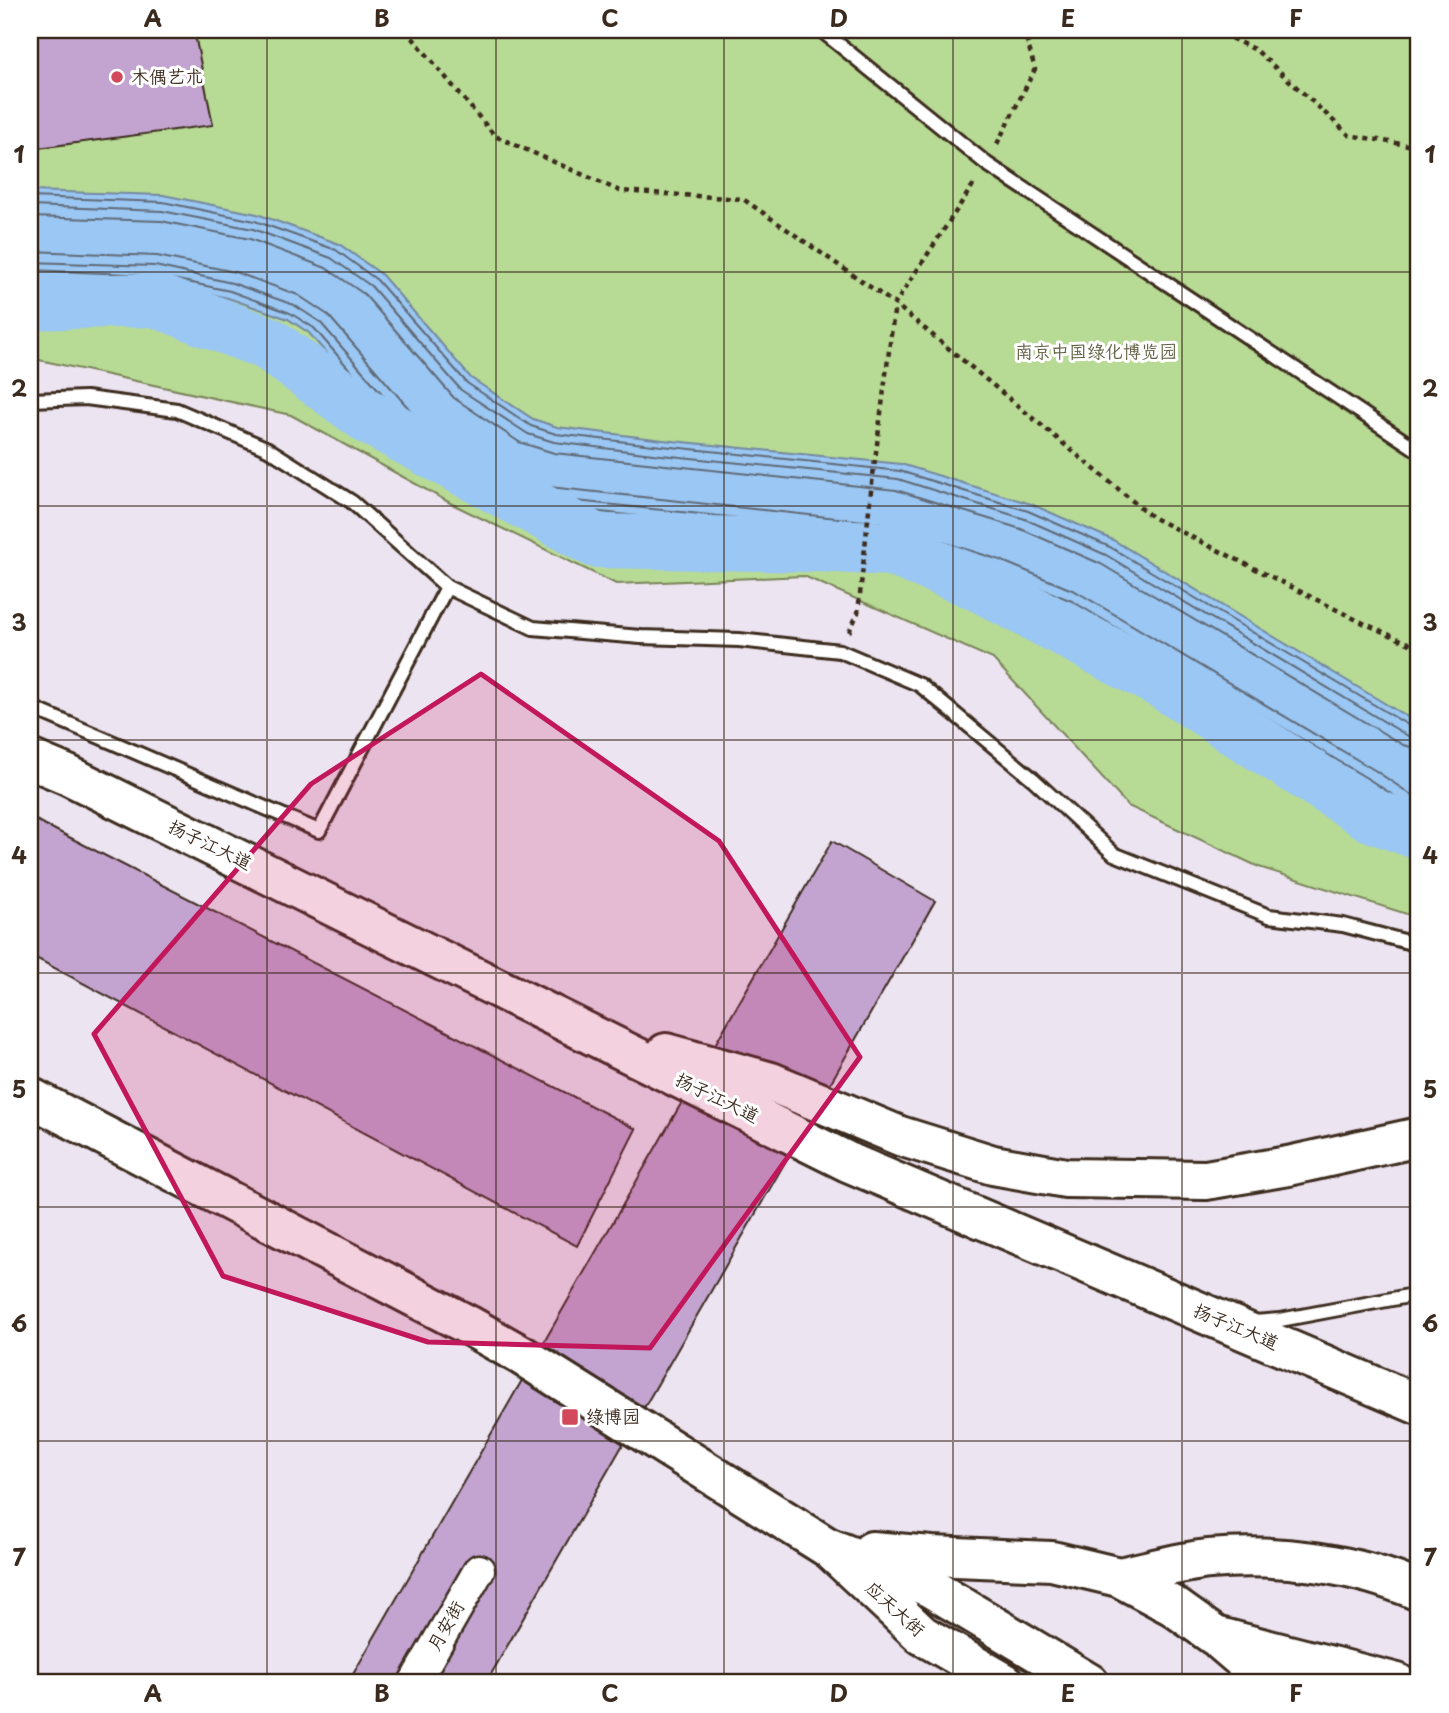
<svg xmlns="http://www.w3.org/2000/svg" width="1449" height="1713" viewBox="0 0 1449 1713" font-family="'Playpen Sans','LXGW WenKai TC',sans-serif">
  <style>
    .green { fill: #b7da94; stroke: #798259; stroke-width: 2 }
    .water { fill: #9ac7f4; stroke: #74889e; stroke-width: 2 }
    .lines { fill: none; stroke-linecap: round; stroke-linejoin: round }
    .shore { stroke: #616974; stroke-width: 2 }
    .river { stroke: #9ac7f4; stroke-width: 54 }
    .building { fill: #c3a4d0; stroke: #3b2a1e; stroke-width: 2 }
    .service-casing { stroke: #3b2a1e; stroke-width: 18 }
    .tertiary-casing { stroke: #3b2a1e; stroke-width: 35 }
    .primary-casing { stroke: #3b2a1e; stroke-width: 44 }
    .trunk-casing { stroke: #3b2a1e; stroke-width: 44 }
    .path { stroke: #3b2a1e; stroke-width: 4.5; stroke-dasharray: 5 5; stroke-linecap: butt }
    .service { stroke: #fff; stroke-width: 12 }
    .tertiary { stroke: #fff; stroke-width: 30 }
    .primary { stroke: #fff; stroke-width: 38 }
    .trunk { stroke: #fff; stroke-width: 38 }
    .marked { fill: #c2185b; fill-opacity: 0.2; stroke: #c2185b; stroke-width: 5; stroke-linejoin: round }
    .grid { fill: none; stroke: #3b2a1e; stroke-width: 2; stroke-opacity: 0.55 }
    .poi-dot { fill: #d1495b; stroke: #fff; stroke-width: 2.5 }
    .labels { text-anchor: middle; stroke-width: 6; stroke-linejoin: round; paint-order: stroke }
    .poi-label { font-size: 18px; fill: #3b2a1e; stroke: #fff; text-anchor: start }
    .park-label { font-size: 18px; fill: #605f41; stroke: #fff }
    .street-label { font-size: 18px; fill: #3b2a1e; stroke: #fff }
    .neatline { fill: none; stroke: #3b2a1e; stroke-width: 2.5 }
    .grid-label { font-size: 23px; text-anchor: middle; font-weight: bold; fill: #3b2a1e }
  </style>
  <rect width="100%" height="100%" fill="#ede4f1"/>
  <filter id="ink" filterUnits="userSpaceOnUse"><feTurbulence type="fractalNoise" baseFrequency=".0143" numOctaves="2"/><feDisplacementMap in="SourceGraphic" scale="14" xChannelSelector="R" yChannelSelector="G"/><feConvolveMatrix kernelMatrix="1 2 1 2 8 2 1 2 1" color-interpolation-filters="sRGB"/></filter>
  <g filter="url(#ink)">
    <path class="green" d="M30,30H1419V918L1259,867L1128,806L993,659L804,576L616,584L452,504L291,415L30,358Z"/>
    <path class="water" d="M30,191L163,195L257,214L339,244L381,274L471,378L533,419L557,427L663,440L901,464L1031,504L1113,540L1419,724V831L1362,793L1064,615L992,585L879,549L534,512L484,494L399,438L309,333L288,319L228,298L152,281L30,277Z"/>
    <g class="lines">
      <path class="shore" d="M30,197L163,202L255,221L336,250L377,280L467,383L531,426L556,434L662,446L900,471L1028,511L1110,547L1413,728L1419,729
        M30,206L162,211L253,229L331,258L371,286L461,390L528,434L554,442L661,455L898,479L1025,519L1106,555L1408,736L1419,738
        M30,217L161,221L250,239L326,268L364,294L454,398L519,442L554,453L896,490L1021,529L1101,564L1403,745L1419,749
        M30,251L157,256L235,272L298,295L328,315L417,418L496,470L540,486L883,523L1000,560L1077,592L1376,771L1419,800
        M30,262L155,266L232,283L294,305L320,322L410,426L491,480L538,497L881,533L997,571L1072,601L1370,780L1419,812
        M30,270L154,275L230,291L290,313L314,328L404,433L487,487L536,505L880,542L994,579L1068,609L1366,787L1419,823"/>
      <path class="river" d="M30,303L155,300L269,344L370,418L596,541L816,545L891,549L974,582L1164,683L1371,815L1419,833"/>
    </g>
    <path class="building" d="M30,30H194L213,125L30,149Z
      M30,817L636,1129L577,1246L30,955Z
      M832,841L935,901L486,1683H348Z"/>
    <g class="lines">
      <g class="service-casing">
        <path id="service" d="M821,30L987,164L1419,451
          M30,400L86,398L177,410L268,449L352,502L447,587L533,628L641,637L739,640L840,651L920,685L1033,779L1114,854L1269,916L1343,925L1419,945
          M30,707L319,831L447,587
          M1254,1322L1280,1320L1419,1294"/>
      </g>
      <g class="tertiary-casing">
        <path id="tertiary" d="M414,1683L479,1570"/>
      </g>
      <g class="primary-casing">
        <path id="primary" d="M829,1548L922,1635L1005,1683"/>
      </g>
      <g class="trunk-casing">
        <path id="trunk" d="M30,759L68,775L848,1162L1419,1405
          M666,1053L771,1082L900,1136L993,1165L1066,1178L1206,1180L1288,1166L1419,1137
          M30,1097L468,1325L521,1355L827,1547L929,1587L1089,1683
          M872,1551L932,1556L1052,1561L1119,1577L1173,1606L1215,1636L1397,1683
          M1119,1577C1149,1571 1179,1562 1209,1559C1279,1553 1355,1563 1419,1591
          M1222,1642L1270,1683"/>
      </g>
      <path class="path" d="M406,30L495,136L620,191L743,199L895,304L1152,517L1359,621L1419,648
        M1213,30L1256,50L1349,135L1419,147
        M997,144L1035,69L1024,30
        M849,632L858,613L871,491L895,304L975,182"/>
      <use href="#service" class="service"/>
      <use href="#tertiary" class="tertiary"/>
      <use href="#primary" class="primary"/>
      <use href="#trunk" class="trunk"/>
    </g>
  </g>
  <path class="marked" d="M481,674L719,841L860,1057L650,1348L428,1342L223,1276L94,1034L311,784Z"/>
  <path class="grid" d="M267,30V1683M496,30V1683M724,30V1683M953,30V1683M1182,30V1683M30,272H1419M30,506H1419M30,740H1419M30,973H1419M30,1207H1419M30,1441H1419"/>
  <g class="poi-dot">
    <circle cx="117" cy="77" r="7"/>
    <rect x="561" y="1408" width="18" height="18" rx="3.5"/>
  </g>
  <g class="labels">
    <g class="poi-label">
      <text x="131" y="83">木偶艺术</text>
      <text x="586" y="1423">绿博园</text>
    </g>
    <g class="park-label">
      <text x="1096" y="358">南京中国绿化博览园</text>
    </g>
    <g class="street-label">
      <text transform="translate(210 845) rotate(26)" y="6">扬子江大道</text>
      <text transform="translate(717 1098) rotate(26)" y="6">扬子江大道</text>
      <text transform="translate(1236 1327) rotate(23)" y="6">扬子江大道</text>
      <text transform="translate(895 1609) rotate(42)" y="6">应天大街</text>
      <text transform="translate(446 1626) rotate(-60)" y="6">月安街</text>
    </g>
  </g>
  <rect width="1449" height="1713" fill="none" stroke="#fff" stroke-width="77"/>
  <rect x="38" y="38" width="1372" height="1636" class="neatline"/>
  <g class="grid-label">
    <text x="153" y="27">A</text>
    <text x="382" y="27">B</text>
    <text x="610" y="27">C</text>
    <text x="839" y="27">D</text>
    <text x="1068" y="27">E</text>
    <text x="1296" y="27">F</text>
    <text x="19" y="163">1</text>
    <text x="1430" y="163">1</text>
    <text x="19" y="397">2</text>
    <text x="1430" y="397">2</text>
    <text x="19" y="631">3</text>
    <text x="1430" y="631">3</text>
    <text x="19" y="864">4</text>
    <text x="1430" y="864">4</text>
    <text x="19" y="1098">5</text>
    <text x="1430" y="1098">5</text>
    <text x="19" y="1332">6</text>
    <text x="1430" y="1332">6</text>
    <text x="19" y="1566">7</text>
    <text x="1430" y="1566">7</text>
    <text x="153" y="1702">A</text>
    <text x="382" y="1702">B</text>
    <text x="610" y="1702">C</text>
    <text x="839" y="1702">D</text>
    <text x="1068" y="1702">E</text>
    <text x="1296" y="1702">F</text>
  </g>
</svg>
